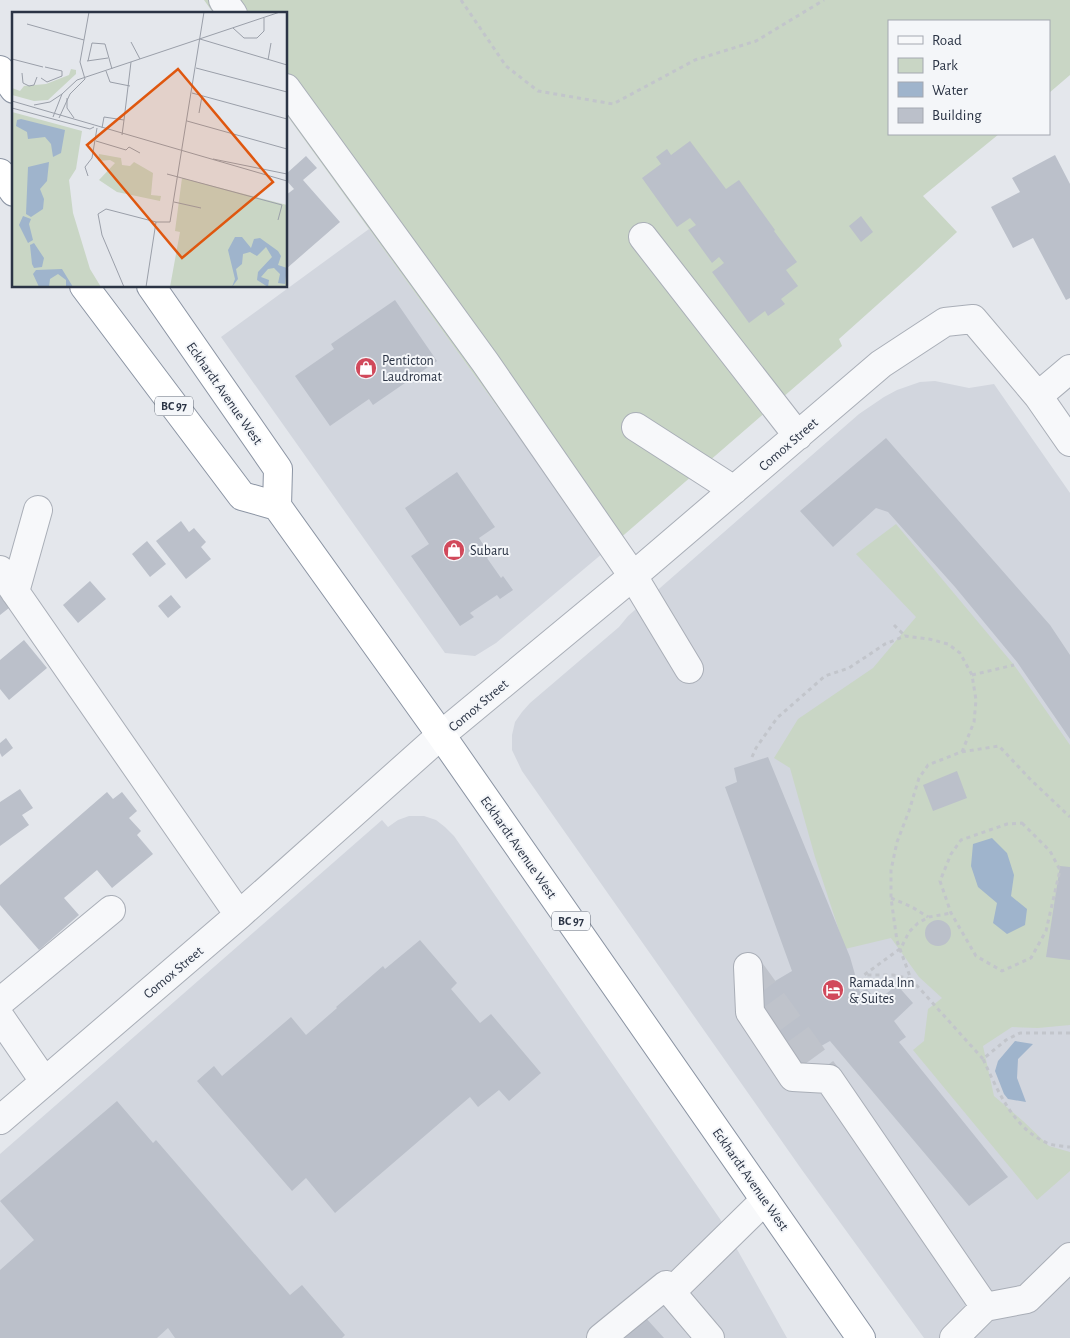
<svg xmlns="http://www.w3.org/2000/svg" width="1070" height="1338" viewBox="0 0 1070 1338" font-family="'Alegreya Sans',sans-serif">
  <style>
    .built { fill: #d2d6de }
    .green { fill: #c9d6c5 }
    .water { fill: #9fb4cc }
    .building { fill: #bbc0ca }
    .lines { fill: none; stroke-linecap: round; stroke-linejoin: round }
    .minor-tunnel { stroke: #bfc3cb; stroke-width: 28; stroke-dasharray: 28 14; stroke-linecap: butt }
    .minor-casing { stroke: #a9aeb7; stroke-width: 30 }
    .highway-casing { stroke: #8b94a3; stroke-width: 30 }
    .path { stroke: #c2c5cb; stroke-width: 3; stroke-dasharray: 4 4; stroke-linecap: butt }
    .minor { stroke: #f7f8fa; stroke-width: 28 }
    .highway { stroke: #fff; stroke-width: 28 }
    .labels { text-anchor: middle; stroke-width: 4; stroke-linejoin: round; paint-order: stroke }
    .shield { fill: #f4f6f9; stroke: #676e7b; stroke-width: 1 }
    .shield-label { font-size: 12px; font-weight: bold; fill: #2b3445 }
    .poi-label { font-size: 14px; fill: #2b3445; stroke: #f4f6f9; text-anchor: start }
    .street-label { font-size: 14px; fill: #2b3445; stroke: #f4f6f9 }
    .inset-road { fill: none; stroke: #9a9fa9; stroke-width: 1 }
    .view { fill: #df570f; fill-opacity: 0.15; stroke: #df570f; stroke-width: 2.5 }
    .inset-edge { fill: none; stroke: #2b3445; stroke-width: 2.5 }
  </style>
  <rect width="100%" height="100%" fill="#e4e7ec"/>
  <path class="built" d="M369,229L603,553L496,643L475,656L445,653L221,337Z
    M935,381L969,388L994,384L1070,493V1338H924L802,1170L522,771L512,750V735L515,722L522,712L530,703L619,627L628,616L859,414L884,397L897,390L920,382Z
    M409,816H424L436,820L445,827L454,836L720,1219L787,1338H0V1154L382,820L388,827L398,820Z"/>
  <path class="green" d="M204,0H1070V75L1049,93V21H889V134H999L923,196L957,232L915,271L839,339L842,346L603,553L286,114V14H214Z
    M896,524L1014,665L1070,745V1025L1038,1028L1012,1027L983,1046L994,1096L1023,1121L1049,1146L1070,1152V1171L1037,1200L913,1050L924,1041L928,1009L942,998L919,977L891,938L845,949L815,857L790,768L774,758L798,719L873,668L916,617L856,554Z"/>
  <path class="water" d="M992,838L1007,853L1014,875L1011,896L1027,909L1025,925L1007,934L993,923L997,903L978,887L971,866L973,844Z
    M1015,1041L1033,1044L1018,1059L1017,1078L1026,1102L1008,1099L1004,1094L995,1071L998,1061Z"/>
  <path class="building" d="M690,141L726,189L739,180L775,230L774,231L797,262L786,270L798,286L781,299L785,304L768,316L765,311L749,323L712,272L724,263L719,257L712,263L688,230L696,225L690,218L677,227L642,178L661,164L656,157L667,149L671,155Z
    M1055,155L1070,184V298L1066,300L1033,238L1013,248L991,207L1020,192L1012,178Z
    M306,156L317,168L303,180L340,222L286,269V195L294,189L286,180V174Z
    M861,216L873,232L861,242L849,226Z
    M395,300L437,361L373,405L369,399L330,426L295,376L334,349L331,344Z
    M886,438L1050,625L1070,655V739L1017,662L955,587L888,512L876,508L833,547L800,511Z
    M457,472L495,527L479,538L490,555L487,558L501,578L503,576L513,590L500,599L497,595L470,613L474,617L460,626L411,556L429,544L405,508Z
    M181,521L189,532L194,528L206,542L201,547L211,559L186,579L156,541Z
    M147,541L166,564L150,577L132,554Z
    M90,581L106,599L78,623L63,605Z
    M0,595L9,608L0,615Z
    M171,595L181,607L168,618L158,606Z
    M24,640L47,668L9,700L0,689V660Z
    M6,738L13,748L2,757L0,753V743Z
    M768,757L850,957L860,992L867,989L877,1001L897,985L913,1003L894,1021L906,1037L899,1042L1008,1177L969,1206L830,1041L793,1062L752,993L770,984L792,971L725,787L737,782L734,768Z
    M957,771L967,798L933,811L923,785Z
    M20,789L33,808L22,815L29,825L0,846V802Z
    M107,792L113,799L122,792L137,811L129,818L141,831L137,835L153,854L112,888L97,870L64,898L79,915L39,950L0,905V885Z
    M1060,866L1070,867V960L1046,957Z
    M925 933a13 13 0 1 1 26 0a13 13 0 1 1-26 0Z
    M420,940L457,983L451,989L480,1023L491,1014L541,1073L509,1101L499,1090L478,1107L470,1097L335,1213L306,1178L292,1191L197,1081L214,1066L222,1076L291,1017L306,1035L337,1008L336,1007L383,966L385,969Z
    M117,1101L153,1143L156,1140L290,1295L302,1285L345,1335L342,1338H175L168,1328L157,1338H0V1270L34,1240L0,1201Z
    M645,1317L664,1338H621Z"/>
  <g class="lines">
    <path class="minor-tunnel" d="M748,967L829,1079"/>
    <g class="minor-casing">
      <path id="minor" d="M223,0L233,14
        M286,88L485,362L633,576L689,669
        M643,237L798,436
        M1038,396L1070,369
        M636,427L734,490
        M0,570L239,915
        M15,592L38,510
        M748,967L750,1012L793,1077L829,1079L985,1307
        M0,1002L111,910
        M0,1017L44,1081
        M0,1120L239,915L441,735L633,576L881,364L945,322L973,319L1038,396L1070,442
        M601,1338L666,1285L671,1292
        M710,1338L671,1292L765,1200
        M954,1338L985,1307L1027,1299L1070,1257"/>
    </g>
    <g class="highway-casing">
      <path id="highway" d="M0,70L14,89
        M0,173L14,192
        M84,286L242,496L277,506
        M151,286L278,469L277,506L441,735L861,1338"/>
    </g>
    <path class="path" d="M461,0L506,66L538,91L613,104L695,60L756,41L824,0
      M894,625L905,636
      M972,675L1014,665
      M752,757L756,748L777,718L825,676L849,668L885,644L905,636L929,639L948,644L960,653L972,675L976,700L974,722L962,752
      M1022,823L1050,851L1060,870L1046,931L1031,958L1002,971L976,956L951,913L940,881L951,854L961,840L1007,824Z
      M891,898L912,907L928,917
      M911,979L893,975H864L901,948L909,932L918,923L929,917L951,913
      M1070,1033H1020L1006,1040L983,1059C998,1091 1013,1128 1047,1143C1054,1146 1063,1146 1070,1147
      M983,1059L911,979L897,941L891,898V870L897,842L909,811L919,778L928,765L961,752L999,746L1029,778L1070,817"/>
    <use href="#minor" class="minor"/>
    <use href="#highway" class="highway"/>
  </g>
  <defs>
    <g id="shop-disc" transform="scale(1.125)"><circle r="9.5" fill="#d1495b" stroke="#f4f6f9"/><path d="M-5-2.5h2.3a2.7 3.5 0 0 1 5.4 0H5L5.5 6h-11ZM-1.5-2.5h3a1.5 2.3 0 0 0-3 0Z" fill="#fff"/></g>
    <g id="hotel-disc" transform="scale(1.125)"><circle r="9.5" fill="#d1495b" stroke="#f4f6f9"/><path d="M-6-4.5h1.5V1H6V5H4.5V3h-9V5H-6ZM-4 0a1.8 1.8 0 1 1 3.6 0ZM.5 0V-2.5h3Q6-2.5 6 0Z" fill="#fff"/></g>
  </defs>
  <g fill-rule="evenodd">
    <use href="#shop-disc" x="366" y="368"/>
    <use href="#shop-disc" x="454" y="550"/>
    <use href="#hotel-disc" x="833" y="990"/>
  </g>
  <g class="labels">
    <g class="shield">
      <rect x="155" y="396.5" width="38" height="19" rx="4"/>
      <rect x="552" y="911.5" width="38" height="19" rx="4"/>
    </g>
    <g class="shield-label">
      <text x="174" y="410">BC 97</text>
      <text x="571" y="925">BC 97</text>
    </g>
    <g class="poi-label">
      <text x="382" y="365">Penticton<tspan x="382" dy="16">Laudromat</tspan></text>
      <text x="470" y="555">Subaru</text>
      <text x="849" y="987">Ramada Inn<tspan x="849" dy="16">&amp; Suites</tspan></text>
    </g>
    <g class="street-label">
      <text transform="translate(225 393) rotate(55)" y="5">Eckhardt Avenue West</text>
      <text transform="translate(788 444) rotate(-41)" y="5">Comox Street</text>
      <text transform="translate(478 705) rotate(-40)" y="5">Comox Street</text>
      <text transform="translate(519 847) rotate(55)" y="5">Eckhardt Avenue West</text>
      <text transform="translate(173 972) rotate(-40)" y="5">Comox Street</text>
      <text transform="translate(751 1179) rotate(55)" y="5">Eckhardt Avenue West</text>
    </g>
  </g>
  <g transform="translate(12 12)">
    <rect width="275" height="275" fill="#e4e7ec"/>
    <path d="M59,57L64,58V62L36,88L22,89L0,83V76L8,79L12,74L34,72L57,63ZM0,100L70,119L64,157L57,168L61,201L78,257L89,275H0ZM87,142L109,146L110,153L118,154L122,150L141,161L139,183L149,184L148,189L105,180L87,168L103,151L98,148L86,149ZM170,166L275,193V275H158L168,220L163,219Z" fill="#c9d6c5"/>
    <path d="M9,107L53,118L49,141L41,145L39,132L33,125L16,127L15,120L4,114L5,108ZM37,150L35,169L28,177L32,187L31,197L19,205L14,202L16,155ZM11,204L19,207L17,212L21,228L16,231L7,213ZM223,225H230L239,236L242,227L248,226L266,239L269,244L266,253L275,256L273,272L266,271L268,262L262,256L256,257L249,265L257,268L256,275L245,268L246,260L260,245L254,235L245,244L238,240L231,242L230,252L224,257L226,267L220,275L223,267L216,238ZM22,231L32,246L30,255L22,256L20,252L18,233ZM50,257L61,275H54V268L46,262L38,267L37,275H27L21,262L24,258Z" fill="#9fb4cc"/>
    <path class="inset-road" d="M15,12L72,28M221,16L232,26H245L252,19V6M188,27L275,53M119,30L128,47M0,47L31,55M256,48L259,31M75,49L96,46M76,49L80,31L93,32L100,57M184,56L275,80M94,59L98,70L118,74M10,61L11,71L17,74L22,73L25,65M29,66L35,70L50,64V59L33,55M73,67L68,50L77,0M180,81L275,107M55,86V96L62,106M0,89L275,169M22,93L38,90L50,82M0,96L78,117L82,115M187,101L190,84M41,105L50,82L65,68L268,0M47,106L58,82L73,67M112,108L119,50M175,109L275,137M90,116L92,105L112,108L110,123M84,129L114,138L117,135L128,141M201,147L275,162M155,162L270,193L266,208M76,164L73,155L80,146L85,116M162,190L189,196M112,275L90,223L86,202L94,197L144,210H158L192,0M134,275L144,210"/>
    <path class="view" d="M166,57L261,170L170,246L75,133Z"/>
    <rect width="275" height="275" class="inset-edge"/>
  </g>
  <rect x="888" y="20" width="162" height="115" fill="#f4f6f9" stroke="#a4a8b1"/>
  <rect x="898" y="36" width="25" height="8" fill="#f7f8fa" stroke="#a4a8b1"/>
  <text x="932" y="45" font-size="15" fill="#2b3445">Road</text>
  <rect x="898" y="58" width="25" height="15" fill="#c9d6c5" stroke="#a4a8b1"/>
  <text x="932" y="70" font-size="15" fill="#2b3445">Park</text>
  <rect x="898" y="82" width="25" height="15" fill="#9fb4cc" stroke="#a4a8b1"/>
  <text x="932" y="95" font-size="15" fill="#2b3445">Water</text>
  <rect x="898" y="108" width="25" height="15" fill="#bbc0ca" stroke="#a4a8b1"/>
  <text x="932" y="120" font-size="15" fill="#2b3445">Building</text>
</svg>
